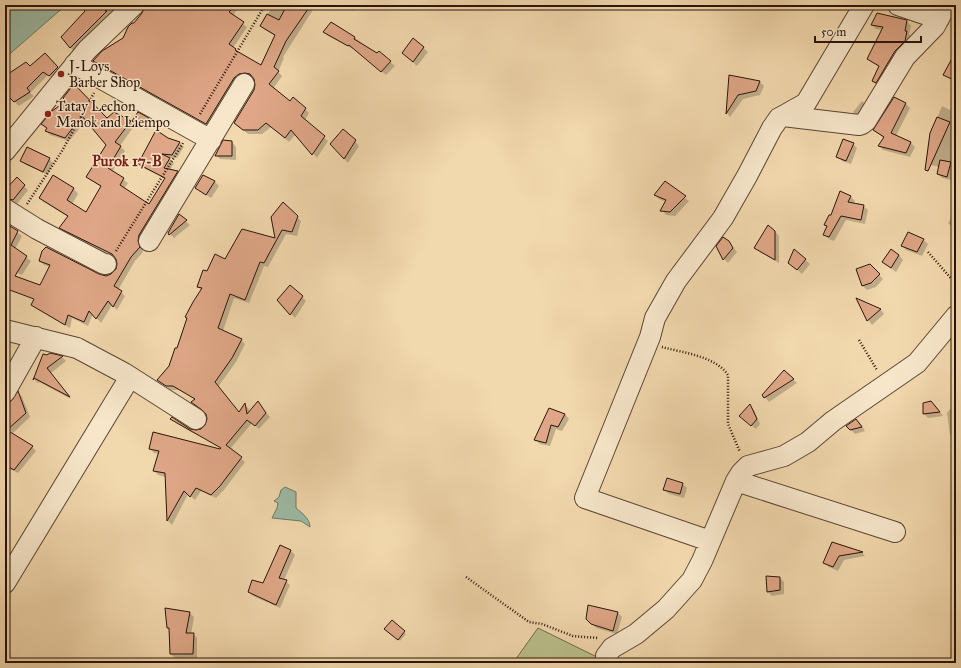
<svg xmlns="http://www.w3.org/2000/svg" width="961" height="668" viewBox="0 0 961 668" font-family="'IM FELL Great Primer',serif">
  <style>
    .green { fill: #babf8a; stroke: #726a4a }
    .water { fill: #9cbba5; stroke: #6e7867 }
    .shadow { fill: #0003 }
    .building { fill: #dfa787; stroke: #29140a }
    .lines { fill: none; stroke-linecap: round; stroke-linejoin: round }
    .minor-casing { stroke: #5b4533; stroke-width: 22 }
    .path { stroke: #29140a; stroke-width: 2.5; stroke-dasharray: 1 2; stroke-linecap: butt }
    .minor { stroke: #f7e6ca; stroke-width: 20 }
    .poi-dot { fill: #8f2418; stroke: #f7e6ca; stroke-width: 1.5 }
    .labels { text-anchor: middle; stroke-width: 3; stroke-linejoin: round; paint-order: stroke }
    .poi-label { font-size: 14px; fill: #29140a; stroke: #f7e6ca; text-anchor: start }
    .neighbourhood-label { font-size: 15px; font-weight: bold; fill: #7a1f14; stroke: #f7e6ca }
  </style>
  <rect width="100%" height="100%" fill="#f2d8ad"/>
  <filter id="stains"><feTurbulence type="fractalNoise" baseFrequency=".005" numOctaves="4"/><feColorMatrix values="0 0 0 0 .2 0 0 0 0 .09 0 0 0 0 .02 0 0 0 .5 -.17"/></filter>
  <radialGradient id="worn" r=".72"><stop offset=".6" stop-color="#630" stop-opacity="0"/><stop offset="1" stop-color="#630" stop-opacity=".3"/></radialGradient>
  <path class="green" d="M538,628L599,658L646,663H513Z"/>
  <path class="water" d="M5,5H66L5,58Z
    M285,487L296,492V508C302,513 310,519 310,527L301,521L272,518L277,508L278,503L274,501L279,497L281,490Z"/>
  <path class="shadow" d="M86,5H121L109,15L110,16L75,52L70,47L86,11Z
    M146,5H238L239,6L233,16L247,27L233,48L240,54L261,66L275,36L265,30L261,26L273,5H316L283,57L284,58L278,72L282,76L273,89L290,102L305,109L309,113L305,120L328,141L317,158L296,134L289,142L271,127L262,134H248L235,123L255,90L256,85L255,78L250,76L211,127L98,65L94,61L124,39L146,9Z
    M345,5H357L353,11Z
    M877,14L907,21L911,26L909,34L911,37L877,85L873,81L880,67L873,63L869,59L882,30L876,29L872,25Z
    M324,32L355,38L377,54L379,52L395,66L386,75L354,48L353,49L328,36Z
    M413,39L428,52L417,66L407,57Z
    M45,55L62,72L54,80L48,75L30,93L34,96L19,106L5,92V77L30,67Z
    M956,57V83L944,74Z
    M730,77L760,82L764,86L760,95L743,99L730,117L727,113Z
    M111,98L122,106L120,109L116,105Z
    M862,101L868,106L857,117L853,112Z
    M905,103L910,108L896,136L911,143L915,147L910,157L883,150L879,146L884,138L874,130Z
    M942,106L956,113V165L952,180L942,178L938,174L940,167L931,165L927,161L931,133Z
    M53,112L130,122L134,126L120,146L125,151L112,172L128,183L124,189L149,205L166,179L143,168L139,164L168,139L180,143L184,147L177,158H168L174,163L170,170L177,172L181,176L141,246L143,252L135,261L118,290L125,296L117,310L112,305L101,323L93,314L88,326L72,318L70,328L37,309L32,305L50,267L44,265L40,261L106,277L112,275L117,271L118,264L117,258L65,232L61,228L68,217L44,202L40,198L53,177L74,189L78,194L72,204L86,213L101,187L87,177L108,145L87,120L69,141L50,135L46,131L48,129L43,124Z
    M148,119L152,123L147,130L138,125L134,121Z
    M355,141L359,146L348,163L331,144Z
    M232,142L236,147V160L220,159L216,155Z
    M853,144L857,148L851,164L842,161L838,156Z
    M49,159L53,163L48,175L26,165L21,161Z
    M203,176L215,182L219,186L211,198L196,188Z
    M17,179L28,190L17,204L11,201L5,203V191Z
    M665,182L689,201L675,216L666,215L662,210L666,202L659,199L655,195Z
    M851,197L855,201L853,204L863,206L868,210L865,224L846,220L834,241L829,239L824,234L827,226L825,224Z
    M284,204L301,221L297,236L286,234L268,267L264,266L249,303L234,298L223,331L241,340L245,344L236,362L218,387L239,413L245,405L249,409V412L258,403L270,417L259,429L252,423L230,449L245,462L224,490L216,498L201,491L195,500L188,494L172,525L168,521L166,477L158,475L154,471L159,454L154,453L150,449L225,450L197,433H193L176,423L172,419L189,430L196,431L201,430L206,426L208,419L206,413L193,402L196,400L179,390H171L158,380L170,366L202,290L198,287L207,273L225,260L276,240Z
    M956,212V231L948,223Z
    M179,215L190,225L174,238L170,234Z
    M5,224L22,236L15,249L31,261L22,275L5,267Z
    M775,231L779,236V263L760,252L756,248Z
    M923,240L928,244L922,256L906,250L902,245Z
    M729,242L737,252L728,263L724,259L717,246Z
    M794,250L810,264L802,274L794,267Z
    M899,255L903,260L896,272L883,262Z
    M870,265L883,279L876,287L867,290L863,286Z
    M5,286L9,290L5,304Z
    M302,297L306,301L295,318L278,300Z
    M858,300L881,310L884,314L872,325L868,320Z
    M50,354L62,357L66,361L51,373L71,399L39,382L38,383L34,379L44,355L47,356Z
    M785,372L797,383L769,402L763,395Z
    M19,393L22,397L30,417L13,433L5,426V411Z
    M931,402L936,406L943,416L928,418L924,414V403Z
    M956,405V440L950,435L947,413L952,407Z
    M750,406L754,410L760,424L756,429L745,420Z
    M550,409L565,414L569,419L562,431L556,429L550,446L540,444L535,440Z
    M856,420L861,424L865,431L855,434L850,429Z
    M5,430L32,447L36,451L18,473L5,466Z
    M668,479L683,484L687,488L684,498L669,494L665,490Z
    M833,543L862,552L865,556L844,560L838,571L829,567L824,563Z
    M280,547L291,551L295,555L284,580L290,585L280,608L253,596L249,592L263,584Z
    M767,577L780,578L784,582V594L772,596L768,592Z
    M589,606L618,613L622,617L617,634L596,628L587,619Z
    M190,613L194,617L191,634H193L197,638V658H175L171,654L170,630L168,628Z
    M392,622L406,634L400,641L388,630Z"/>
  <path class="building" d="M79,5H112L105,11H107L70,48L61,37L85,11Z
    M152,5H232L229,9L231,10L229,12L244,22L229,44L236,49L235,50L261,65L275,35L260,26L267,14L279,20L287,5H301L308,9L286,41L274,67L279,71L269,84L290,101L293,97L306,108L301,116L325,136L312,155L291,130L285,138L266,123L258,130H243L234,123L254,90L255,85L254,79L250,74L245,73L239,74L234,78L206,124L93,61L102,51L123,38L128,27L132,23H134L142,13L145,6L150,9Z
    M877,13L907,20L905,31H907L905,41L895,51L876,83L872,81L879,66L867,59L883,27L871,25Z
    M331,22L355,37L354,39L377,53L379,51L391,61L381,72L349,45L348,46L323,32Z
    M413,38L424,47L413,62L402,53Z
    M956,51V81L943,75Z
    M45,53L58,67L49,76L43,72L27,88L30,92L14,102L5,93V76L26,62L30,66Z
    M729,75L760,81L756,91L738,95L726,114Z
    M74,84L107,118L114,112L131,121L115,142L121,146L108,168L124,178L120,185L149,204L165,178L138,164L156,130L168,138L180,142L172,155L162,154L170,158L164,168L178,171L139,235L138,241L140,247L131,257L114,286L122,291L113,307L108,301L96,319L89,311L84,322L68,315L65,325L31,305L34,299L7,289L5,292V223L18,231L11,245L27,256L15,276L40,285L50,265L39,261L42,251L46,247L99,274L106,276L111,274L116,269L117,264L116,259L112,254L59,228L68,216L39,198L53,175L74,188L67,200L86,212L101,186L86,177L106,145L82,116L65,138L45,131L47,128L41,124L52,111L66,101L63,98Z
    M894,97L906,103L891,133L911,142L906,153L878,146L884,137L873,130Z
    M138,112L149,118L142,127L132,121Z
    M937,117L950,122L928,171L925,170L930,133Z
    M343,129L356,140L344,159L330,144Z
    M843,139L854,143L846,161L836,157Z
    M223,140L232,141V156H215Z
    M27,147L50,158L43,172L20,161Z
    M940,160L951,162L947,177L937,174Z
    M203,175L215,181L206,195L195,188Z
    M17,177L25,185L13,200L5,198V190Z
    M665,181L686,196L670,212L660,211L666,200L654,195Z
    M840,191L851,196L848,202L864,205L861,220L841,216L829,237L823,235L827,226L824,225L829,215H831Z
    M283,202L298,216L292,232L282,230L264,263L260,262L245,300L230,294L218,328L242,339L232,358L215,382L239,412L245,403L247,414L258,401L266,413L255,426L247,420L226,445L242,457L220,486L211,495L196,488L190,497L184,491L167,521L165,473L153,471L159,451L149,449L153,432L220,449L221,448L170,419L172,417L190,429L196,430L201,429L205,425L207,419L206,414L202,410L191,402L195,399L173,386H166L157,380L169,366L175,348H177L187,318L185,317L193,302L202,288L197,287L203,270L207,271L215,254L225,259L242,229L275,238L271,217Z
    M179,214L187,220L169,235L168,233Z
    M768,225L775,231V260L754,248Z
    M908,232L924,239L917,252L901,246Z
    M723,237L729,241L733,248L723,260L716,246Z
    M794,249L806,259L797,270L788,263Z
    M891,249L899,255L891,268L882,262Z
    M870,264L880,274L871,283L862,286L856,269Z
    M290,285L303,296L290,315L277,300Z
    M856,298L881,309L867,321Z
    M50,353L63,356L47,368L70,397L34,378L33,380L43,354L47,355Z
    M784,370L794,379L764,398L762,395Z
    M18,391L26,413L7,430L33,446L14,470L5,465V409Z
    M931,401L940,412L923,414V403Z
    M750,404L757,419L751,426L739,416Z
    M549,408L565,414L558,427L551,425L546,443L534,440Z
    M856,419L862,427L850,430L846,426Z
    M667,478L683,483L680,494L663,490Z
    M832,542L863,552L839,556L833,567L823,563Z
    M280,545L291,550L279,578L287,580L276,605L248,592L252,580L263,583Z
    M766,576L780,577V590L767,592Z
    M588,605L618,612L613,631L591,624L586,619Z
    M165,608L190,612L186,633H194L193,654H170L169,628H167Z
    M392,620L405,631L398,640L384,629Z"/>
  <g class="lines">
    <g class="minor-casing">
      <path id="minor" d="M898,5L939,19
        M75,64L211,140
        M783,116L806,103L864,5
        M5,151L87,50L134,5
        M5,209L37,229L104,264H106
        M149,241L244,84
        M5,330L77,348L124,373L196,419
        M5,392L36,337
        M736,481L895,532
        M710,541L585,498L650,337L655,318L676,281L723,218L747,176L772,128L779,118L783,116L859,125L862,124L866,121L905,57L935,26L946,5
        M5,583L130,377
        M607,663L606,656L612,648L636,634L666,609L692,580L702,561L736,481L741,473L748,466L784,456L808,442L833,421L917,363L956,316"/>
    </g>
    <path class="path" d="M200,114L265,5
      M27,204L62,151L94,93
      M116,251L183,143
      M928,252L956,284
      M859,340L877,370
      M662,347C684,353 715,356 728,375V424L740,452
      M466,577L529,622L542,624L573,636L598,638"/>
    <use href="#minor" class="minor"/>
  </g>
  <g class="poi-dot">
    <circle cx="61" cy="74" r="4"/>
    <circle cx="48" cy="114" r="4"/>
  </g>
  <g class="labels">
    <g class="poi-label">
      <text x="69" y="71">J-Loys<tspan x="69" dy="16">Barber Shop</tspan></text>
      <text x="56" y="111">Tatay Lechon<tspan x="56" dy="16">Manok and Liempo</tspan></text>
    </g>
    <g class="neighbourhood-label">
      <text x="127" y="166">Purok 17-B</text>
    </g>
  </g>
  <rect width="961" height="668" fill="none" stroke="#f2d8ad" stroke-width="20"/>
  <rect x="6" y="6" width="949" height="656" fill="none" stroke="#29140a" stroke-width="2"/>
  <rect x="10" y="10" width="941" height="648" fill="none" stroke="#29140a"/>
  <path d="M815 36v6h106v-6" fill="none" stroke="#29140a" stroke-width="2"/>
  <text x="821" y="36" font-size="12" fill="#29140a" stroke="#f7e6ca" stroke-width="3" paint-order="stroke">50 m</text>
  <rect width="100%" height="100%" filter="url(#stains)"/>
  <rect width="100%" height="100%" fill="url(#worn)"/>
</svg>
